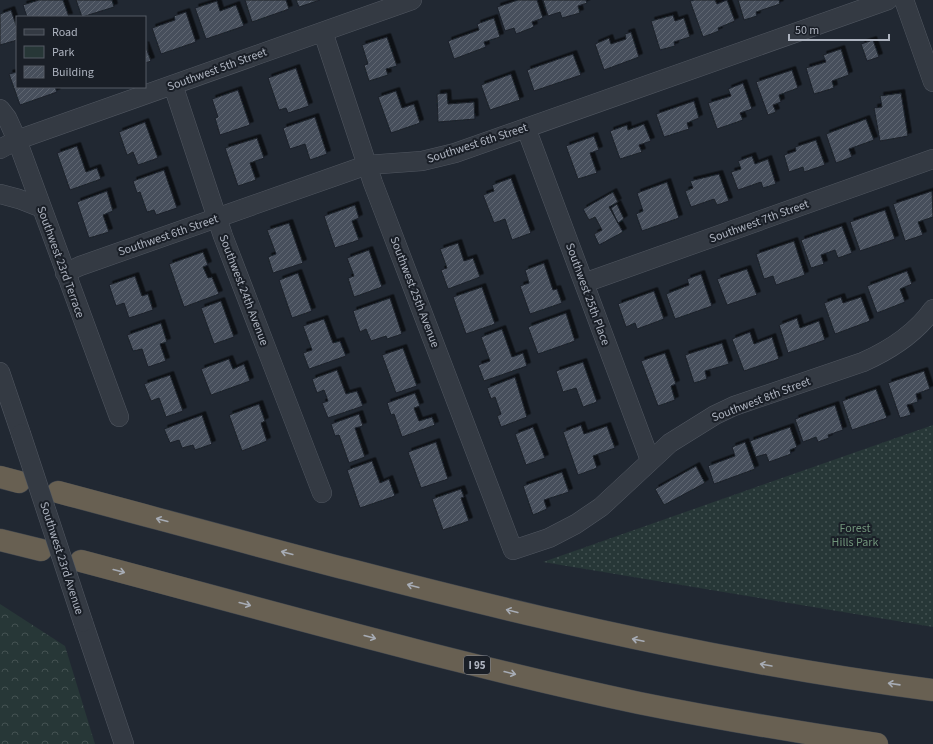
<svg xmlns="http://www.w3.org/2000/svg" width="933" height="744" viewBox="0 0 933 744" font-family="'Source Sans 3',sans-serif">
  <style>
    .green { fill: url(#green-dots) }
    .forest { fill: url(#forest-crowns) }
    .building { fill: url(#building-hatch); stroke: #1b2129; filter: url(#shadow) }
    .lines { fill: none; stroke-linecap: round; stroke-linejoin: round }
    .minor-casing { stroke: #515761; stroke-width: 20 }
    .highway-casing { stroke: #3e444d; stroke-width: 23 }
    .minor { stroke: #343a43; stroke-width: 19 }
    .highway { stroke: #686052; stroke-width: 22 }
    .minor-bridge-casing { stroke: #515761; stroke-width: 20; stroke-linecap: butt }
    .minor-bridge { stroke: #343a43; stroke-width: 19 }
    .oneway { stroke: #a7acb5 }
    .labels { text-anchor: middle; stroke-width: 4; stroke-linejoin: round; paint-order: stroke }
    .shield { fill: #1a1f27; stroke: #828792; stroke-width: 1 }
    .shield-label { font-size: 11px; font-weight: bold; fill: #aeb4c0 }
    .street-label { font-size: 12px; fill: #aeb4c0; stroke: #1a1f27 }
    .park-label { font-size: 12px; fill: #70937a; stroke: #1a1f27 }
  </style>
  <defs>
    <pattern id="green-dots" width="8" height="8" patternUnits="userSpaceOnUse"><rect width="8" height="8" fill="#273737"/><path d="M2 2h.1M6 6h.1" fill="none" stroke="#445252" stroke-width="1.8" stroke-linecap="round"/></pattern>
    <pattern id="forest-crowns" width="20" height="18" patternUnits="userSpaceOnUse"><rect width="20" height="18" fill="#273737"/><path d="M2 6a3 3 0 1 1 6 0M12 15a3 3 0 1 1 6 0" fill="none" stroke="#445252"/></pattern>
    <pattern id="building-hatch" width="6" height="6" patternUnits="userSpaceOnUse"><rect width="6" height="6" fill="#474f5b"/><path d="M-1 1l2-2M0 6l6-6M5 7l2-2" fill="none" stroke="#5f6671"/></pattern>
    <filter id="shadow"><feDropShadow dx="3.5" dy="-3.5" stdDeviation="0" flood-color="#0009"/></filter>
  </defs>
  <rect width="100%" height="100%" fill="#212832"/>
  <path class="green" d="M933,425V627L543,562Z"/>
  <path class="forest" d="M0,604L65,646L95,744H0Z"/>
  <path class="building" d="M39,0H63L69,17H27L23,5Z
    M76,0H112L114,7L82,17Z
    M245,0H286L289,9L252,22Z
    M296,0H320L299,7Z
    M518,0H537L543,18L532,22L534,27L516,34L514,28L505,31L497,7Z
    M543,0H586L587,3L578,6L580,13L562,18L560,12L548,16Z
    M694,0H715L717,4L727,0L735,21L718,28L719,31L703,37L690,1Z
    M738,0H779L780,4L756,12L757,16L744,20Z
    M217,1L220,11L236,5L244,26L206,39L195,8Z
    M11,10L17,28V40L0,45V14Z
    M186,12L196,42L161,54L152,28L175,20L174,16Z
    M673,15L675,21L684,18L690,37L674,42L675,46L660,50L651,21Z
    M494,18L500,37L484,42L486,47L454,59L448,41L479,30L477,24Z
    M631,32L639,57L604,70L595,44L609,38L611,44L626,39L625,34Z
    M387,37L397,66L386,69L388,75L369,81L364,65L368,64L362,45Z
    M873,40L879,57L867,61L861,44Z
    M145,45L151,61L145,63Z
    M841,49L849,75L832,81L834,88L814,94L806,68L826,62L823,55Z
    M573,54L581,75L534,91L527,70Z
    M296,68L309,106L288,113L286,108L279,110L268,78Z
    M792,70L798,88L779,95L781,102L773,105L776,112L768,115L756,82Z
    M17,72V87H55L57,92L20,105L9,74Z
    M511,74L520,100L490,110L481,85Z
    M743,83L752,109L740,113L743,120L717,129L708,103L731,96L728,89Z
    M238,90L250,125L220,135L215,118L218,117L212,99Z
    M396,91L402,108L414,104L420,123L391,133L378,97Z
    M447,93L448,104L474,102L475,119L438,122L437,94Z
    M901,93L908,136L880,141L874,108L882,107L880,96Z
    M694,101L699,118L687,123L689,129L664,137L656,114Z
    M315,117L327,154L310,160L305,144L290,149L283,128Z
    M866,119L874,140L849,149L852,157L836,163L826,134Z
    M145,122L158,158L138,165L133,152L127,155L119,132Z
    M644,124L651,141L639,145L642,152L620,159L610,131L627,125L628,130Z
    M594,136L599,150L590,153L597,173L578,179L566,146Z
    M257,138L264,158L250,163L256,180L238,186L225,148Z
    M816,140L825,165L804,172L803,167L789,172L784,155L796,151L795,147Z
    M77,146L86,172L97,168L101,179L70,190L57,153Z
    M752,156L755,164L768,159L776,184L763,188L761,182L738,190L731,172L741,169L738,161Z
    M164,170L177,208L156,215L154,210L147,212L140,192L137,193L133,181Z
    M719,174L729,201L717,205L714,199L691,207L685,191L693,188L690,181Z
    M511,178L531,233L512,240L505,219L494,223L483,195L494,191L492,185Z
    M667,182L679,218L642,231L636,214L643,211L637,193Z
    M107,191L113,211L103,215L109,232L89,238L77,202Z
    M932,191L933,217L918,222L923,235L905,241L893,204Z
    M613,192L618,202L609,207L623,232L599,245L594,234L602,230L595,217L589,220L583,209Z
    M617,204L624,219L618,223L611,208Z
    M355,205L359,218L352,221L359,240L335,248L324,216Z
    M885,210L895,239L860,251L850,222Z
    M289,223L303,263L273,273L268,257L276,254L267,230Z
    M842,226L852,253L838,258L835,250L821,255L824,264L811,268L801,240Z
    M794,241L805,275L776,285L773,276L764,279L756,254Z
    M458,243L464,261L473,258L480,277L448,289L441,270L447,268L440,249Z
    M369,250L382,287L354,297L348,278L354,276L347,258Z
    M203,252L208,265L203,267L208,278L212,277L219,294L184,307L169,264Z
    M544,263L553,290L557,289L562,303L530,314L520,286L529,283L525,270Z
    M747,269L757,295L727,305L717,279Z
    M907,271L912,284L900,289L905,302L877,313L867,286Z
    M298,273L312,311L292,318L279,280Z
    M701,274L712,306L675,319L666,294L689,285L687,279Z
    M135,276L142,296L148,294L153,310L129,318L124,303L116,306L109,285Z
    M482,287L495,324L466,334L453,297Z
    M654,291L664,319L637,329L635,323L626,327L618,304Z
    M841,297L843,303L861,297L870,321L835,334L824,303Z
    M390,298L402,334L387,339L386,336L371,341L366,329L360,332L353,311Z
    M221,301L234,337L214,344L201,308Z
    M566,313L575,341L538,354L528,327Z
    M797,318L800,328L819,321L825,340L788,353L779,325Z
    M324,319L333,343L340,341L346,356L309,369L303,353L312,350L303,326Z
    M161,323L167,342L160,344L166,361L148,367L142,349L133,351L127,335Z
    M502,329L512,357L523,353L527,366L484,381L478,365L490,361L481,337Z
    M750,332L754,344L772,337L779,359L744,371L732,339Z
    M722,343L729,364L705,371L707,379L694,383L685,355Z
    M403,348L417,386L396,393L382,355Z
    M665,353L676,384L671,386L675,400L658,406L641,361Z
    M229,359L233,369L244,364L250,381L211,395L201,369Z
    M583,362L597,402L583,407L576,388L563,392L556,371Z
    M337,370L346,394L357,391L363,406L328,418L322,403L328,401L324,390L317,393L312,379Z
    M924,371L930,389L916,394L918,402L907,405L911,415L900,418L888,383Z
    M170,375L183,411L166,417L159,398L151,401L144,384Z
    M515,377L527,417L501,427L497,416L501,414L495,397L491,399L487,388Z
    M876,389L887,418L852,430L842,401Z
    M415,393L420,406L414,408L419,421L432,417L435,425L402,437L394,414L391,415L387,403Z
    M259,404L265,421L261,423L267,441L242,451L229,415Z
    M835,405L843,430L828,435L829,438L818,442L816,437L803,442L795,419Z
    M359,414L363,426L355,428L365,457L349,463L339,435L335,436L331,424Z
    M202,415L212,444L195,450L193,445L182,448L179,440L170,443L164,429Z
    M581,425L584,434L607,426L615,448L593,456L597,468L578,475L563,432Z
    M533,427L545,458L526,465L515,434Z
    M790,427L797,447L790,450L791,454L769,462L766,454L756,457L750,441Z
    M436,442L448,479L421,488L408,452Z
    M745,442L755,469L714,484L708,466L735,456L732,447Z
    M372,461L380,483L389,479L395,496L360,508L347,470Z
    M696,466L705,483L664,505L655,489Z
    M562,472L569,492L544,500L547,509L533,515L523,486Z
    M461,489L464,497L461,498L469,521L443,530L432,499Z"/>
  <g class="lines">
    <g class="minor-casing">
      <path id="minor" d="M904,0L933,82
        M323,32L373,183L513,550L549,538L576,524L601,507L670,443L715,415L734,406L863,362C890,350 916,333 933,309
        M173,85L223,236L322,493
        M0,109L7,118L17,140L119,417
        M526,128L650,460
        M0,149L17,140L412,0
        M0,194L19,199L42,208
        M65,273L80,266L367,165L422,161L455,153L888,0
        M584,283L933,159
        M0,372L21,434
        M83,622L124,744"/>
    </g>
    <g class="highway-casing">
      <path id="highway" d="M0,477L19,482
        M58,492C347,569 635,652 933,690
        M0,540L41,550
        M81,561C266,610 451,663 639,703C718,719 797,732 877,744"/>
    </g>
    <use href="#minor" class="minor"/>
    <use href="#highway" class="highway"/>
    <g class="minor-bridge-casing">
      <path id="minor-bridge" d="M21,434L83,622"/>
    </g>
    <use href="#minor-bridge" class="minor-bridge"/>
  </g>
  <defs><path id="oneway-shaft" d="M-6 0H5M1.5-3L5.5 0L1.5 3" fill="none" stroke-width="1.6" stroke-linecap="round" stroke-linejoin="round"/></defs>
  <g class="oneway">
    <use href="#oneway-shaft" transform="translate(162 520) rotate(-165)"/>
    <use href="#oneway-shaft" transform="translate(287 553) rotate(-165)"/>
    <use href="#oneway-shaft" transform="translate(119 571) rotate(15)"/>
    <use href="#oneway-shaft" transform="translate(413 586) rotate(-165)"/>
    <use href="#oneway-shaft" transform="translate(245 604) rotate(15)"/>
    <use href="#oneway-shaft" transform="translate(512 611) rotate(-166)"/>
    <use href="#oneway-shaft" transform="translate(370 637) rotate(15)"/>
    <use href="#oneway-shaft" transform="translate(638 640) rotate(-168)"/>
    <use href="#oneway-shaft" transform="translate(766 665) rotate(-170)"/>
    <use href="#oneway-shaft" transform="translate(510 673) rotate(14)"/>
    <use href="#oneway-shaft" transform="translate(894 684) rotate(-172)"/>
  </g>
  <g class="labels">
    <rect class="shield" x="464" y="656" width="26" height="18" rx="3"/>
    <g class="shield-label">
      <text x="477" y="669">I 95</text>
    </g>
    <g class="street-label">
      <text transform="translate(217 69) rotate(-20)" y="4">Southwest 5th Street</text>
      <text transform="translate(477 143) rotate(-18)" y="4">Southwest 6th Street</text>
      <text transform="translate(759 221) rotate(-20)" y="4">Southwest 7th Street</text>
      <text transform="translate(168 235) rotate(-19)" y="4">Southwest 6th Street</text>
      <text transform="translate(61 262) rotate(70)" y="4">Southwest 23rd Terrace</text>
      <text transform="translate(244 290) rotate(69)" y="4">Southwest 24th Avenue</text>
      <text transform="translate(415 292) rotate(69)" y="4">Southwest 25th Avenue</text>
      <text transform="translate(588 294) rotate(70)" y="4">Southwest 25th Place</text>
      <text transform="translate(761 399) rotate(-21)" y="4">Southwest 8th Street</text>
      <text transform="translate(62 558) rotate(72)" y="4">Southwest 23rd Avenue</text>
    </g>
    <g class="park-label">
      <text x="855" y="532">Forest<tspan x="855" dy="14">Hills Park</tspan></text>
    </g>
  </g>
  <rect x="16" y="16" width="130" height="72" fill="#1a1f27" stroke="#555b64"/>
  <rect x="24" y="29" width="20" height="6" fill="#343a43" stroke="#555b64"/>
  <text x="52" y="36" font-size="12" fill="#aeb4c0">Road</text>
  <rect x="24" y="46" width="20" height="12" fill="#273737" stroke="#555b64"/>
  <text x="52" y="56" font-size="12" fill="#aeb4c0">Park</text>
  <rect x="24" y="66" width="20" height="12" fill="url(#building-hatch)" stroke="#555b64"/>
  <text x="52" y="76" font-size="12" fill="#aeb4c0">Building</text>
  <path d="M789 34v6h100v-6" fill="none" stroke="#aeb4c0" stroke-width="2"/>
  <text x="795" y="34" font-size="12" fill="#aeb4c0" stroke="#1a1f27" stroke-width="3" paint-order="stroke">50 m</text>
</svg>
